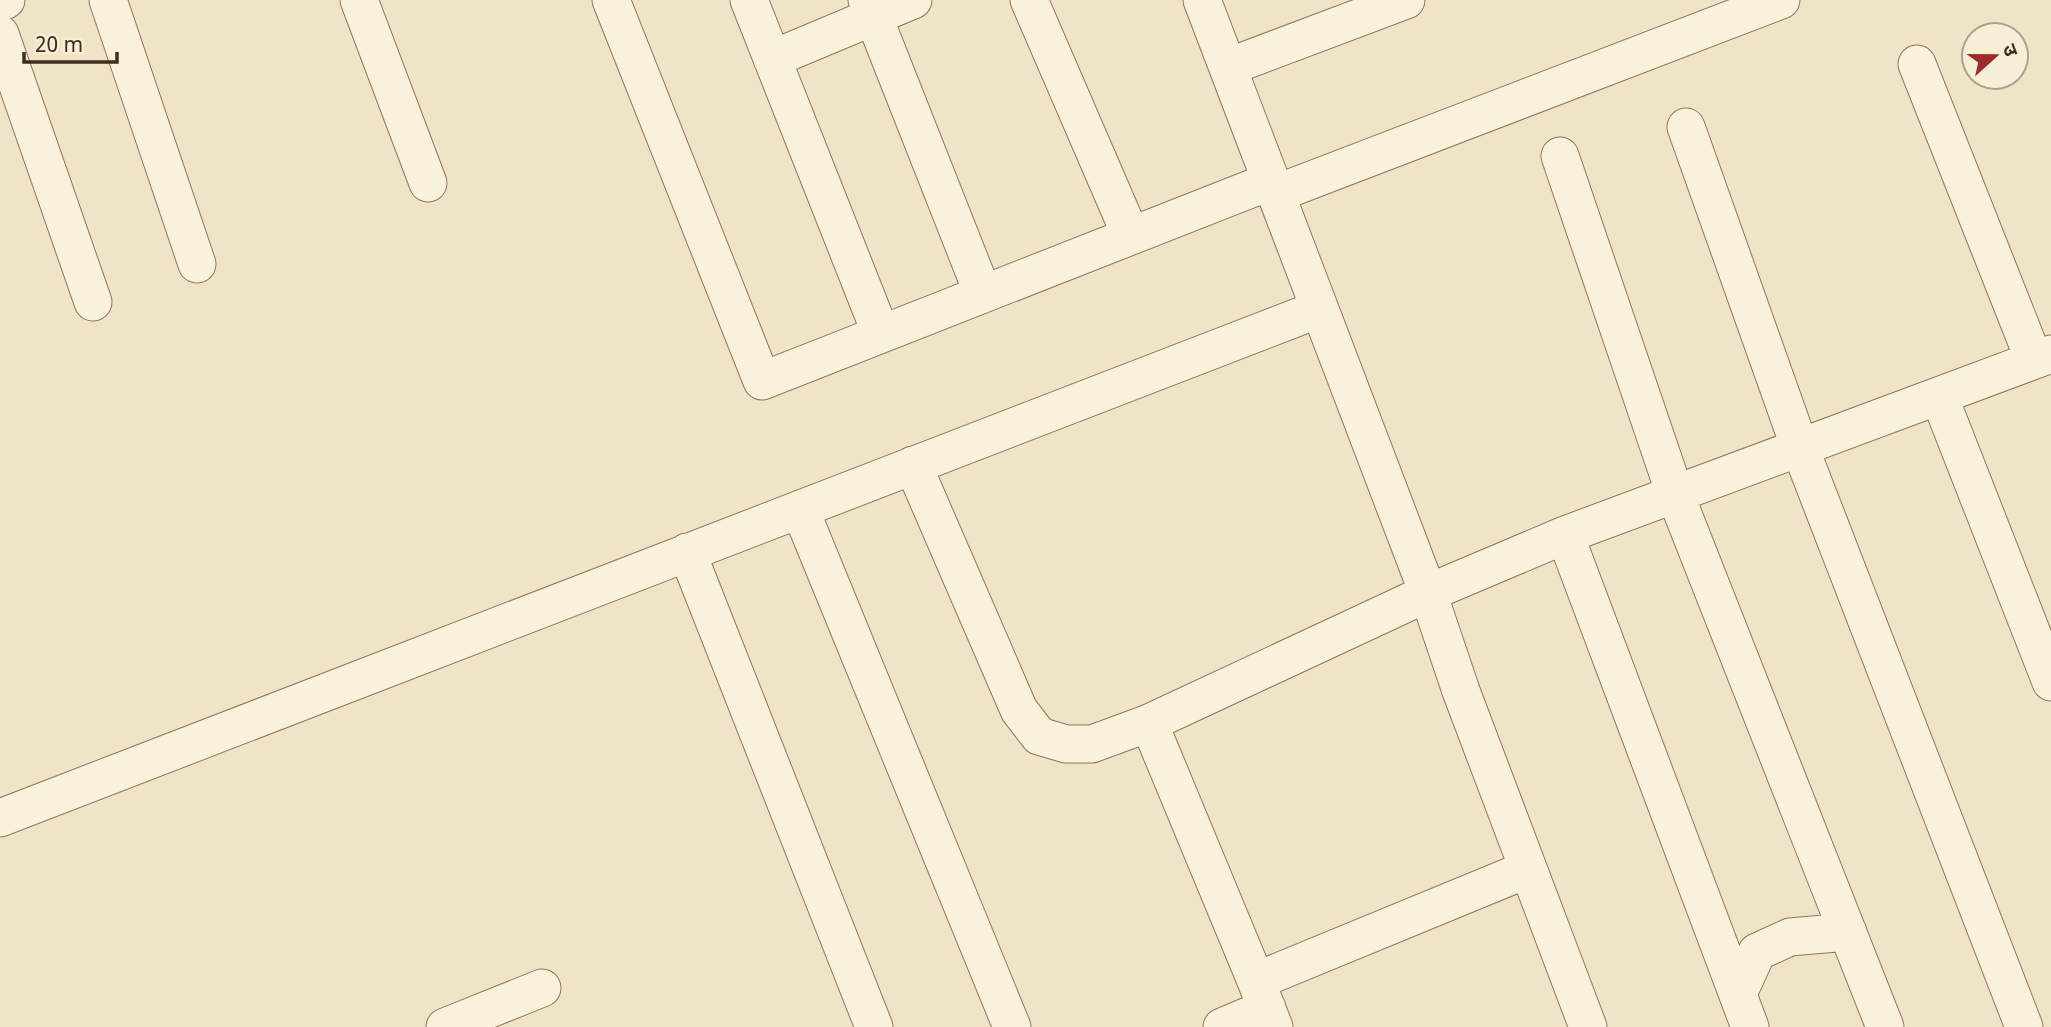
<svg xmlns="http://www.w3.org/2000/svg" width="2051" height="1027" viewBox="0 0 2051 1027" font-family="Georgia,'Noto Sans Devanagari',serif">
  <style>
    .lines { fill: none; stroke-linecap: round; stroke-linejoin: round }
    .minor-casing { stroke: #8d765c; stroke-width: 39 }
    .minor { stroke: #faf1dc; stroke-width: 37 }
  </style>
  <rect width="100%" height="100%" fill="#f0e4c8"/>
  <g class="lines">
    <g class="minor-casing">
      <path id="minor" d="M108,0L197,264
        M359,0L428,183
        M611,0L762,381L1271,181
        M749,0L881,334
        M867,0L983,294
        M1029,0L1131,236
        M1202,0L1428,593L1461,691L1588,1027
        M0,3L6,0
        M0,34L93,302
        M772,59L913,0
        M1917,64L2034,360
        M1228,67L1406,0
        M1686,127L1800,448L2024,1027
        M1560,156L1675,494L1885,1027
        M1275,194L1781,0
        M1939,396L2051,682
        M913,465L1019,710L1039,736L1066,744H1092L1149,723L1428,593L1565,535L2051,354
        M800,509L1012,1027
        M1565,535L1750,1027
        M687,552L874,1027
        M1149,723L1256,981L1274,1027
        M0,818L1319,309
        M1256,981L1528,869
        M1738,994L1757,952L1790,937L1848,932
        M445,1027L542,988
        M1222,1027L1267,1008"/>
    </g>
    <use href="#minor" class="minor"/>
  </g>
  <g transform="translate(1995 56) rotate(69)"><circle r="33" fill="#f7eed8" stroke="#ada18e" stroke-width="2"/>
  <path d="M0-5L12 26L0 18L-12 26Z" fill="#9e2a2b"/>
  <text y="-10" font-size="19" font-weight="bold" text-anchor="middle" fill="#3d2e20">उ</text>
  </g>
  <path d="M24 52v10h93v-10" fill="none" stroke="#3d2e20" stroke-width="3.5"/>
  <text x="35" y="52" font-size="21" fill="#3d2e20" stroke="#f7eed8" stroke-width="5" paint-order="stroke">20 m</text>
</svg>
